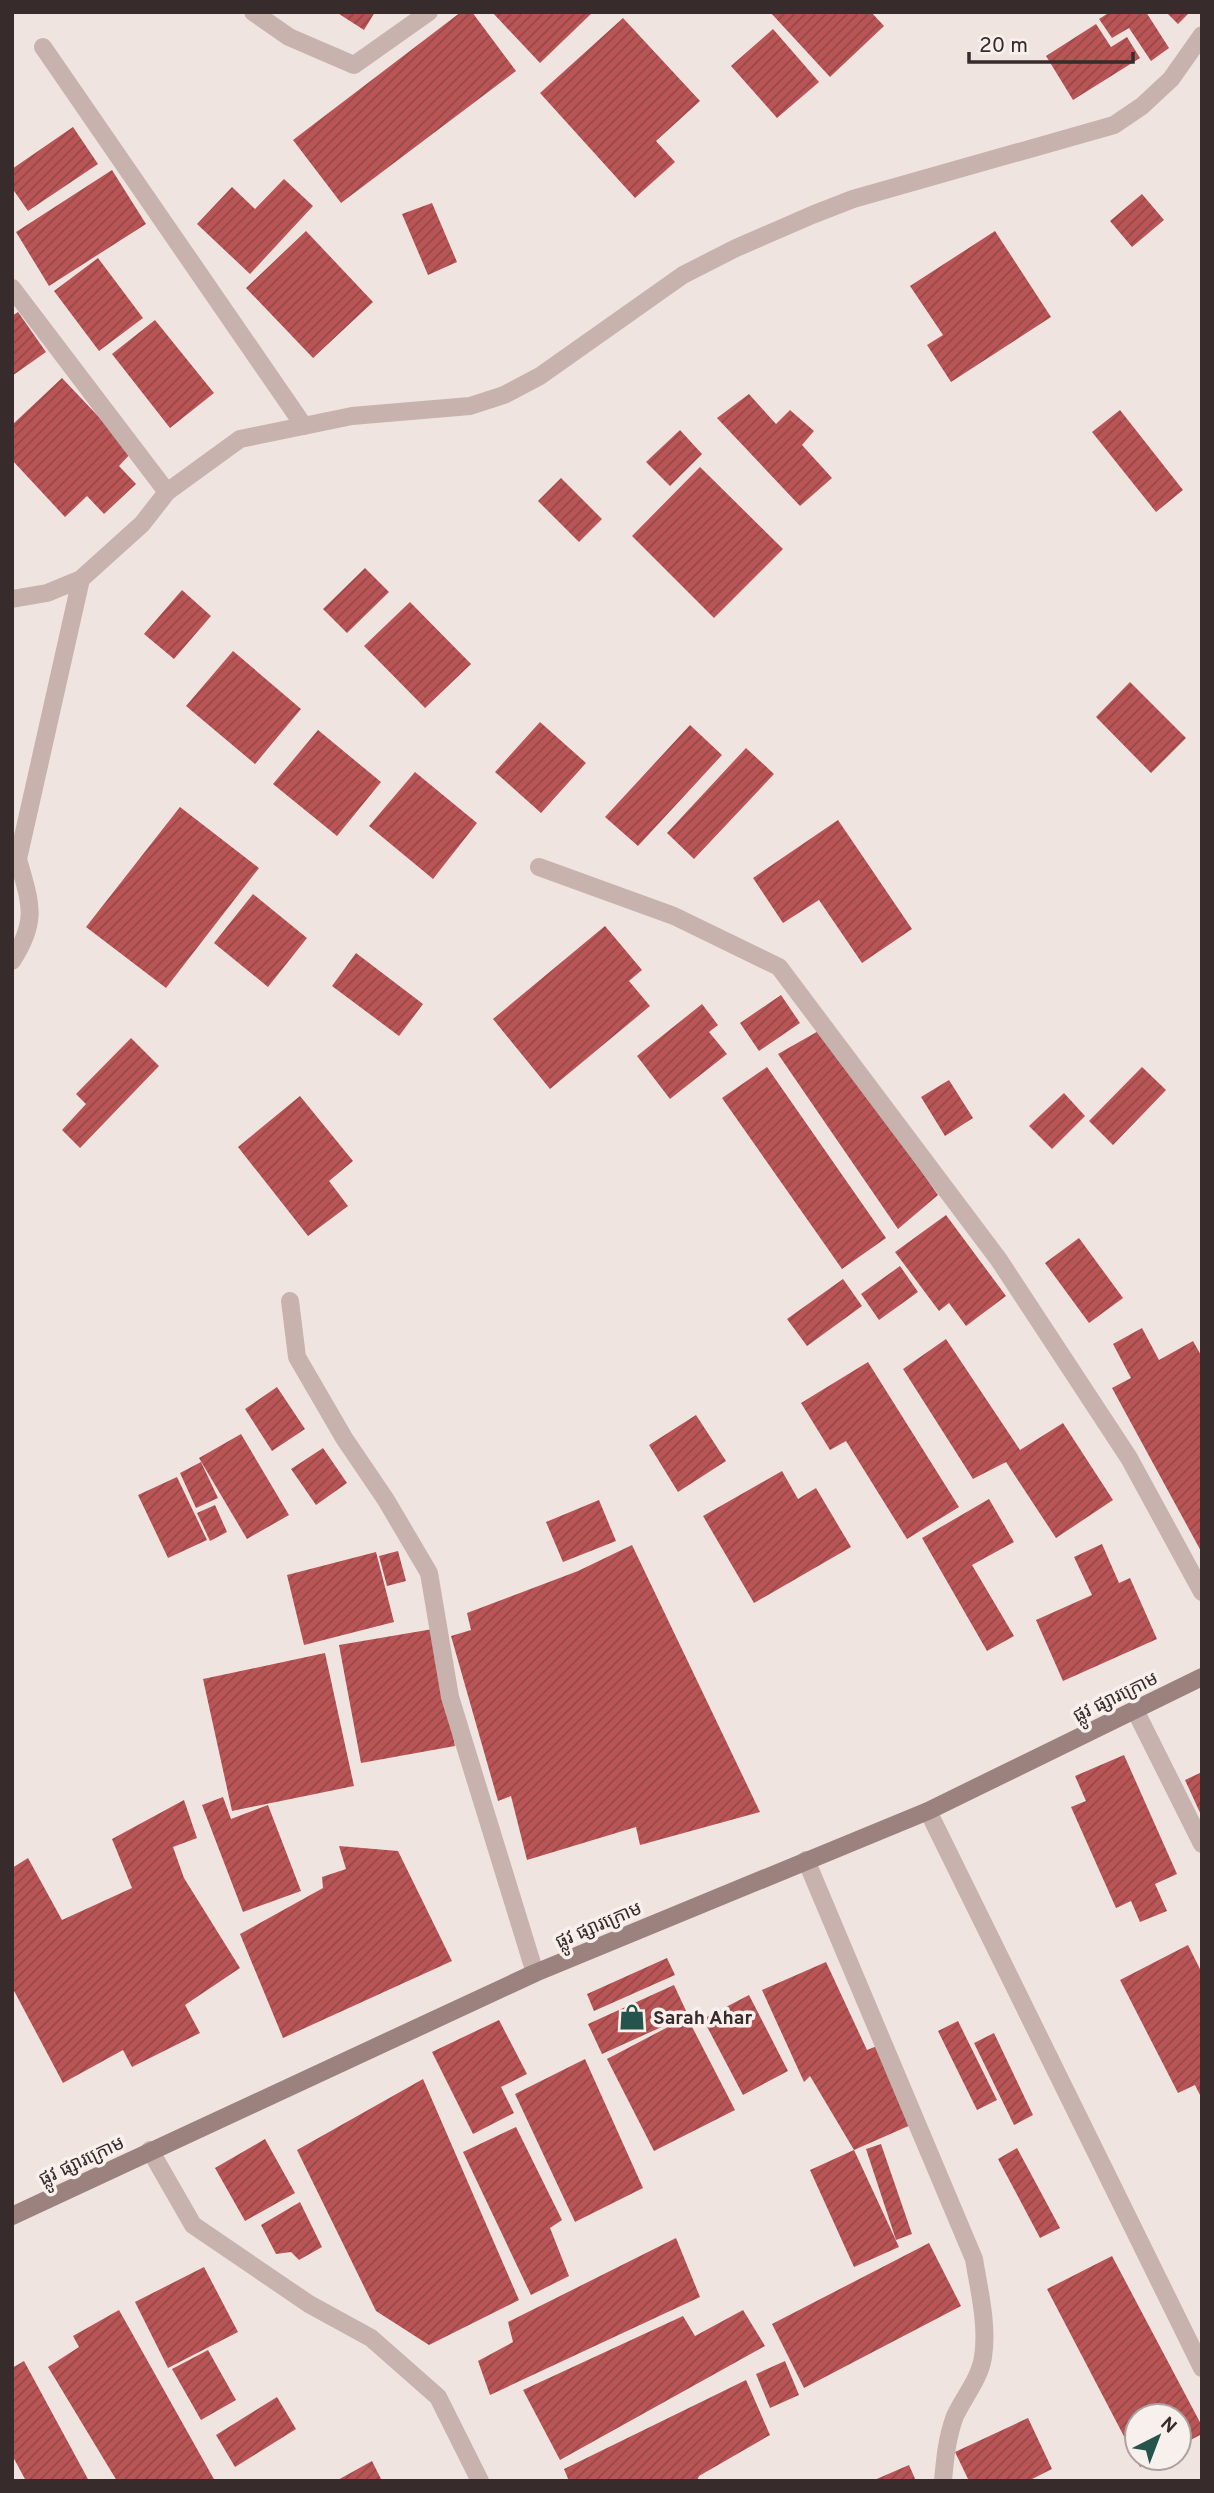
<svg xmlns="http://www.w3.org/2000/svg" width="1214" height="2493" viewBox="0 0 1214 2493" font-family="Overpass,'Noto Sans Khmer',sans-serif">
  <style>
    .building { fill: url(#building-hatch) }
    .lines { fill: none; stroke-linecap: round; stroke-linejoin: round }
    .service { stroke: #c7b2ad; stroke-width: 18 }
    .minor { stroke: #c7b2ad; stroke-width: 18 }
    .secondary { stroke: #9b827e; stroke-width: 18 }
    .labels { text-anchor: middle; stroke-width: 7; stroke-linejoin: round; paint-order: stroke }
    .street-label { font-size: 19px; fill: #372b2b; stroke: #f8f0ec }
    .poi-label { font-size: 19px; font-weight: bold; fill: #372b2b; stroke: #f8f0ec; text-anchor: start }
  </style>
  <defs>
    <pattern id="building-hatch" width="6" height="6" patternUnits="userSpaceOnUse" patternTransform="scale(1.75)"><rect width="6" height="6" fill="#b95556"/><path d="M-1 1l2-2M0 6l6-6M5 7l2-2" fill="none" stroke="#974747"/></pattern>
  </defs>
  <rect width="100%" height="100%" fill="#f0e4e0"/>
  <path class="building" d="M336,12H375L364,30Z
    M461,12H472L516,71L341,203L293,140Z
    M492,12H593L540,63Z
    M770,12H871L884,26L830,77Z
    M1110,12H1146L1169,48L1151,61L1129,28L1112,38L1099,19Z
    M1166,12H1190L1178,24Z
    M623,18L700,101L656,141L675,162L635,198L540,93Z
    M1096,24L1111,47L1127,37L1140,58L1073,100L1046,56Z
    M773,29L819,82L777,118L731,66Z
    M73,127L98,164L28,211L12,188V169Z
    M112,170L146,224L49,286L16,232Z
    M284,179L313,206L250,274L197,224L232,187L255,209Z
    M1142,194L1164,220L1132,247L1110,221Z
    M432,203L457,262L428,275L402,214Z
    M306,231L373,302L313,358L246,288Z
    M995,231L1051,317L951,382L927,345L943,335L910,286Z
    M98,258L143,318L99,351L54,291Z
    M18,312L46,352L12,376V316Z
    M155,320L214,393L170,428L112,354Z
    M62,378L132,452L119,466L136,484L104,514L87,496L65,517L12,460V425Z
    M749,394L776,424L790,410L814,431L802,445L832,478L800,506L717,418Z
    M1120,410L1183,490L1156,512L1092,432Z
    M680,430L702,454L670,486L646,462Z
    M700,467L783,549L714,618L632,536Z
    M561,478L602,519L579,542L538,501Z
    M365,568L389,592L347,633L323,609Z
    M182,590L211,616L174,659L144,634Z
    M410,602L471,664L425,708L364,646Z
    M233,651L301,709L255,764L186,706Z
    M1130,682L1186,738L1151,773L1096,717Z
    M540,722L586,763L541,813L495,772Z
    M690,725L722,755L638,846L605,817Z
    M318,730L381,782L337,836L273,784Z
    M746,748L774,774L694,859L667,833Z
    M415,772L477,823L433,879L369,826Z
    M180,807L259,868L166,988L86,927Z
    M838,820L912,929L862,963L819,900L783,923L753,878Z
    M253,894L307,938L268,987L214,943Z
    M605,926L642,970L629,981L650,1006L550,1089L493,1019Z
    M356,953L423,1004L399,1036L332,986Z
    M781,995L800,1023L759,1051L740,1023Z
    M702,1004L718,1025L709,1032L727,1054L670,1099L637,1056Z
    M822,1029L938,1195L898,1229L778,1054Z
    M131,1038L159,1066L80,1148L62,1130L86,1104L76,1094Z
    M767,1067L886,1238L842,1269L722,1098Z
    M1142,1067L1166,1090L1113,1145L1089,1121Z
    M949,1080L973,1118L945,1136L921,1097Z
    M1064,1093L1085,1116L1052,1149L1029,1126Z
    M300,1096L353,1161L329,1181L348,1206L308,1236L238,1147Z
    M946,1215L1006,1296L966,1326L949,1303L939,1311L895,1252Z
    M1079,1238L1123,1298L1089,1323L1045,1263Z
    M900,1266L918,1292L879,1320L861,1294Z
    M843,1279L862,1306L807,1346L787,1319Z
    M1142,1328L1159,1360L1193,1341L1202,1357V1553L1112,1388L1131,1378L1113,1344Z
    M946,1339L1020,1450L1063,1423L1113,1500L1056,1538L1006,1462L973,1479L903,1369Z
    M868,1362L959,1507L907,1539L846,1441L830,1450L801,1403Z
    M277,1387L305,1429L272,1451L245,1409Z
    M696,1415L726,1461L678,1492L649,1445Z
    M241,1434L289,1515L247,1539L199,1458Z
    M323,1448L347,1483L316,1505L291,1469Z
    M201,1462L218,1498L196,1508L180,1473Z
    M782,1471L798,1499L816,1488L851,1547L754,1603L703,1516Z
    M177,1477L207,1540L168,1558L138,1495Z
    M989,1499L1014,1542L972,1565L1014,1636L987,1651L922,1538Z
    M599,1500L616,1541L563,1562L546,1522Z
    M215,1505L227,1532L210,1541L197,1513Z
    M1102,1544L1119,1583L1130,1578L1157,1639L1063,1681L1036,1620L1092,1595L1074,1557Z
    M632,1545L760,1812L640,1845L636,1827L527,1860L511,1796L498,1801L451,1636L471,1630L467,1613L578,1571Z
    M398,1551L406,1581L387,1586L379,1556Z
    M376,1552L394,1622L304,1645L287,1575Z
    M433,1629L455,1746L361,1763L339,1645Z
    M325,1653L354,1786L232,1811L203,1679Z
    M1124,1755L1177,1874L1155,1884L1167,1911L1140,1922L1131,1901L1116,1908L1071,1807L1086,1801L1075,1776Z
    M1202,1772V1817L1185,1780Z
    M223,1797L231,1819L268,1805L301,1891L243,1912L202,1805Z
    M184,1800L197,1838L173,1847L184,1878L240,1968L185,2005L200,2033L132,2067L123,2050L63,2083L12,1987V1868L28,1858L62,1920L132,1888L112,1839Z
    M339,1846L398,1851L452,1961L283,2038L240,1934L323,1888L322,1877L346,1869Z
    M1188,1945L1202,1973V2099L1195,2085L1178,2093L1120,1980Z
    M667,1958L675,1975L594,2011L587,1994Z
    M826,1962L867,2050L877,2046L913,2124L854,2150L810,2076L804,2082L762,1990Z
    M674,1985L688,2015L602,2054L588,2024Z
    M749,1995L788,2071L743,2095L703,2019Z
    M687,2017L735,2110L654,2151L607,2059Z
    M499,2020L527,2074L501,2087L514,2113L473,2134L432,2052Z
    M958,2021L997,2100L977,2110L938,2031Z
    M994,2033L1033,2115L1014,2125L974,2043Z
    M585,2059L643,2188L575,2222L515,2094Z
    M423,2079L519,2300L429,2345L376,2311L297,2150Z
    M516,2127L562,2220L550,2228L569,2276L531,2295L463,2152Z
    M265,2139L295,2193L245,2221L215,2168Z
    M881,2144L912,2234L896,2240L866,2149Z
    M1017,2148L1060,2228L1040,2238L998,2159Z
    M854,2150L899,2247L854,2267L810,2170Z
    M300,2202L322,2247L299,2260L291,2252L276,2254L261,2225Z
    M676,2238L700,2297L490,2395L478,2361L513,2342L508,2322Z
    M929,2243L961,2306L804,2388L772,2324Z
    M1112,2256L1202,2426V2434L1179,2446V2416H1137V2458H1157L1140,2467L1047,2289Z
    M204,2267L238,2332L168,2368L135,2302Z
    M119,2310L215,2481H117L48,2367L79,2347L73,2336Z
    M743,2310L765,2346L560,2460L523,2390L683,2316L695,2336Z
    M208,2350L236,2400L201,2420L172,2369Z
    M24,2361L89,2481H26L12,2455V2368Z
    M785,2361L799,2395L770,2408L756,2374Z
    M746,2380L770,2435L699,2476L697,2481H569L564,2469Z
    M277,2397L296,2429L235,2467L216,2435Z
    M1028,2418L1052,2469L1028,2481H969L955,2452Z
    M372,2461L382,2481H336Z
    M909,2465L916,2481H872Z"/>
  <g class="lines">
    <path class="service" d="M253,12L289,37L354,65L429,12"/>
    <path class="minor" d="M43,47L304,426
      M12,288L167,492
      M12,599L47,593L81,579L142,524L167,492L240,439L352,416L470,406L504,395L540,376L683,275L736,248L812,215L853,199L1114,125L1142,106L1171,79L1202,35
      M12,849L18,859L81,579
      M539,867L674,916L779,967L999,1260L1129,1458L1202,1592
      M12,961C39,919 30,903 18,859
      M290,1301L297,1357L344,1438L386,1500L429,1573L450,1697L535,1973
      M1135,1710L1202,1844
      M928,1811L1202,2368
      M806,1860L974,2259C979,2290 988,2325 983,2357C980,2378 964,2397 955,2416C947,2437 945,2459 943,2481
      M150,2150L193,2225L309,2304L371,2338L438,2397L480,2481"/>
    <path class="secondary" d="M12,2216L535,1973L928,1811L1202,1677"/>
  </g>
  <defs>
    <g id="shop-bare" transform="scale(2.1)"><path d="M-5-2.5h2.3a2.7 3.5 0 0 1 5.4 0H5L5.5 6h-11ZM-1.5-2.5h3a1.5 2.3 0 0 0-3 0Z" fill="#24544b" stroke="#f8f0ec" stroke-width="2.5" paint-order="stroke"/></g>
  </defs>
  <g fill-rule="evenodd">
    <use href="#shop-bare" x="632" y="2017"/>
  </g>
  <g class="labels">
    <g class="street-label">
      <text transform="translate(1115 1696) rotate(-26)" y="7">ផ្លូវ ផ្សារក្រោម</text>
      <text transform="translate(598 1924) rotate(-23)" y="7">ផ្លូវ ផ្សារក្រោម</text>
      <text transform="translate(81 2160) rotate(-25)" y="7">ផ្លូវ ផ្សារក្រោម</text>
    </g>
    <g class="poi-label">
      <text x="653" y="2024">Sarah Ahar</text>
    </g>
  </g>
  <rect width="1214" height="2493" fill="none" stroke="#372b2b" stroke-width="28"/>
  <g transform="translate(1158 2437) rotate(42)"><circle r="33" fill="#f8f0ec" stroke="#aba19f" stroke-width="2"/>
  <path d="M0-5L12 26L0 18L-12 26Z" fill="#24544b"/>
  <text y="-10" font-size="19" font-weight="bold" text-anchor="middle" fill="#372b2b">N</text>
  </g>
  <path d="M969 52v10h164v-10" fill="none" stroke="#372b2b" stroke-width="3.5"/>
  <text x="979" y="52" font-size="21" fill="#372b2b" stroke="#f8f0ec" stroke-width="5" paint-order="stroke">20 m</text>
</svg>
